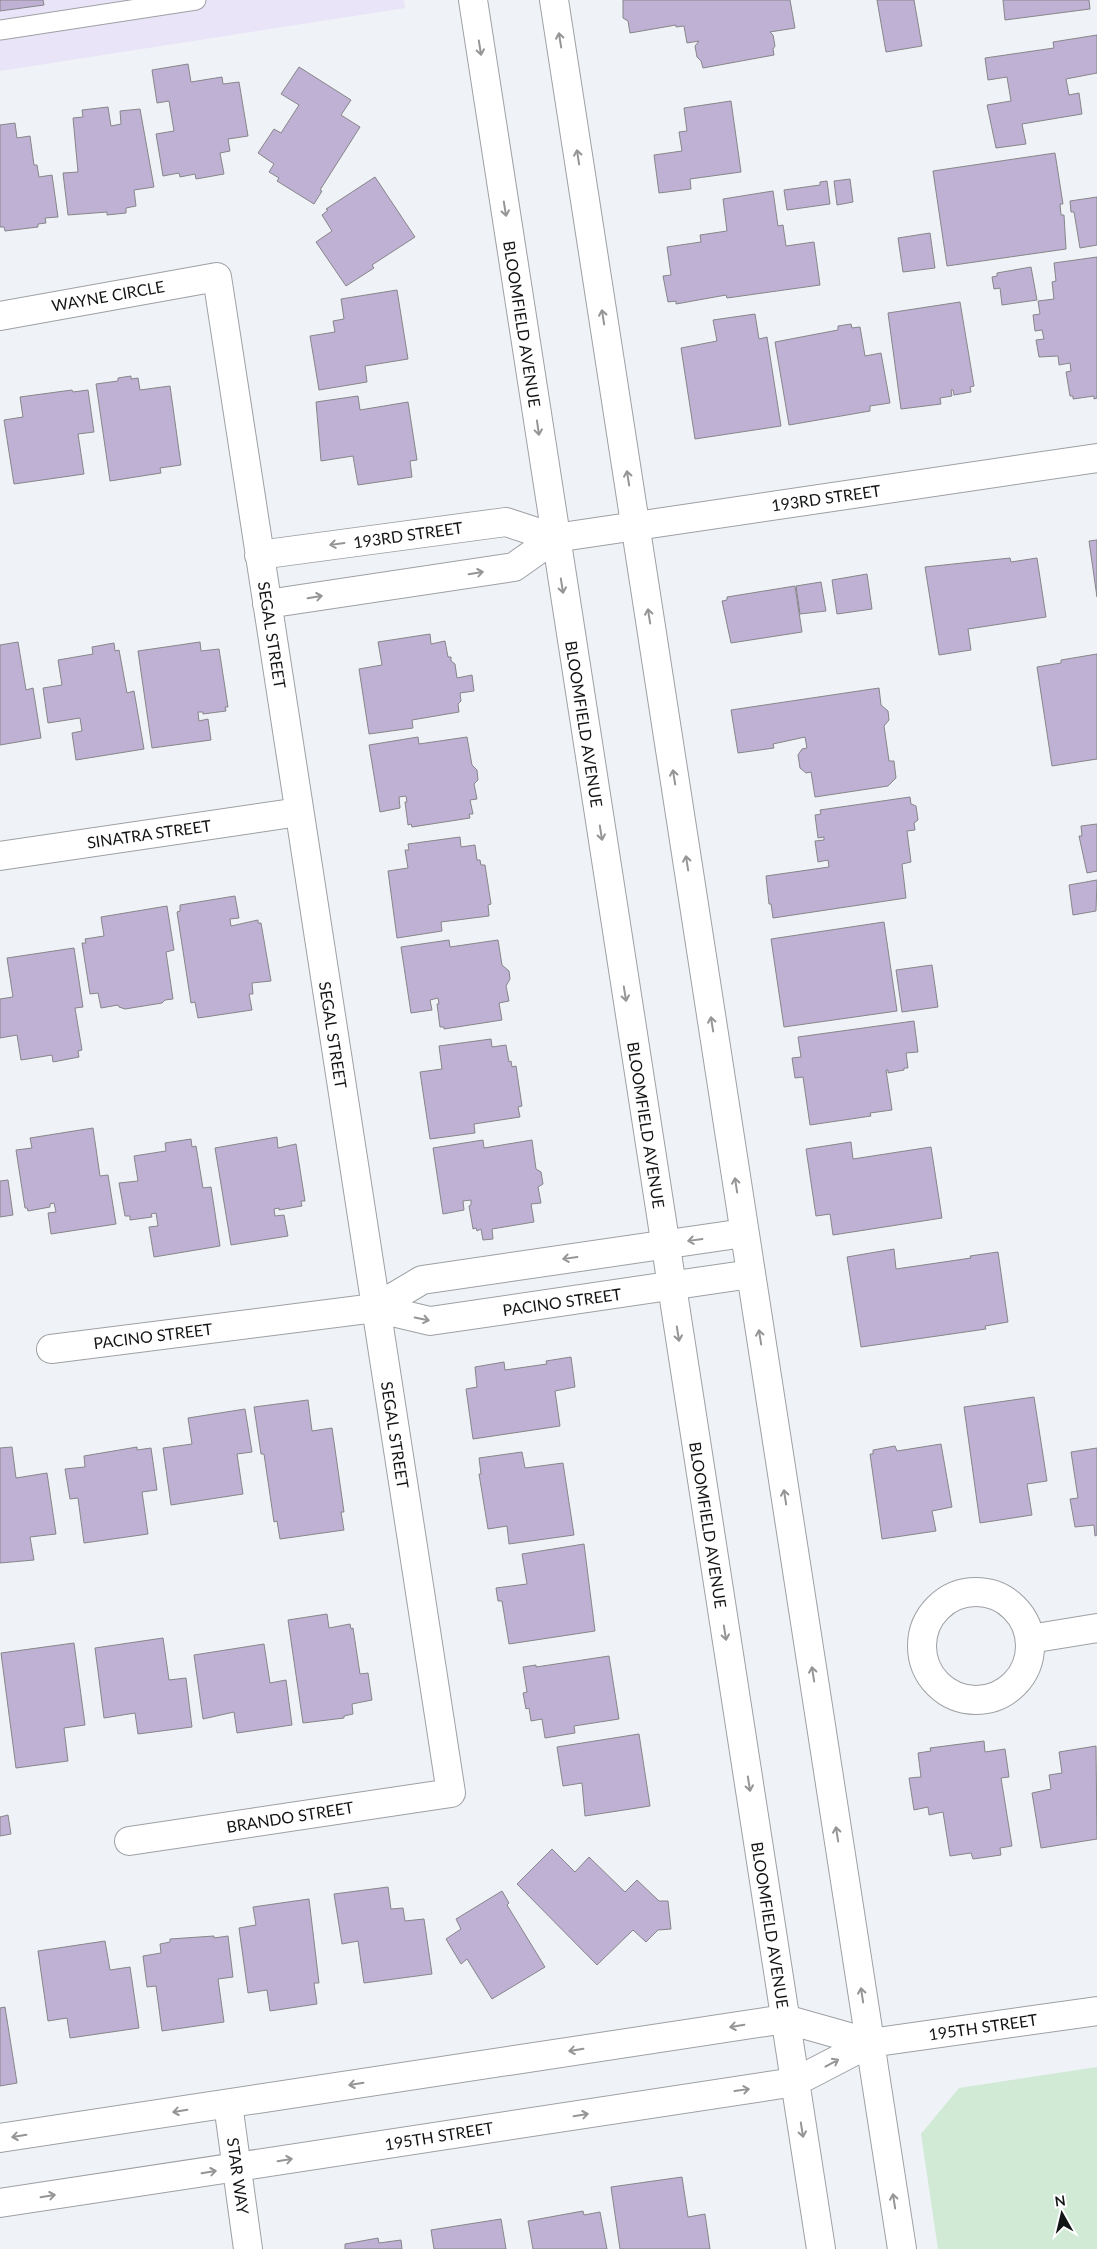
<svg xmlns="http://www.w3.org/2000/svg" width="1097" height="2249" viewBox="0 0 1097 2249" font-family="Lato,sans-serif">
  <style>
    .commercial { fill: #eae4f9 }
    .green { fill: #d1ead5 }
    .building { fill: #beb1d3; stroke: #87868a }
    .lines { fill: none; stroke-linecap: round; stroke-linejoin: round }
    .service-casing { stroke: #9ea0a4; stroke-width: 21 }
    .minor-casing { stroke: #9ea0a4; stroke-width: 30 }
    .tertiary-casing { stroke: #9ea0a4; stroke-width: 30 }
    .service { stroke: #fff; stroke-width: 19 }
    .minor { stroke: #fff; stroke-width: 28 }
    .tertiary { stroke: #fff; stroke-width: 28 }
    .oneway { stroke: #959596 }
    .labels { text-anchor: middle; stroke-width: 4; stroke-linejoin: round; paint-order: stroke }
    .street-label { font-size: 16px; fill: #131415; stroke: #fff }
  </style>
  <rect width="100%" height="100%" fill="#eff2f6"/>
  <path class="commercial" d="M0,0H404L405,8L0,71Z"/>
  <path class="green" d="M1097,2067V2249H938L921,2134L959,2088Z"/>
  <path class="building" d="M0,0H43L44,5L0,11Z
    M623,0H790L795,28L770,32L773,35L775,46L773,49L774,55L703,68L701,61L697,57L695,46L699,41L687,43L684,26L676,27V25L630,33L628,21L623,18Z
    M877,0H914L922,46L886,52Z
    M1003,0H1089L1090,9L1005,20Z
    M1097,35V73L1066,79L1069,95L1079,93L1082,114L1022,124L1026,144L996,148L987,105L1011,101L1007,77L988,80L985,58L1054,48L1053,42Z
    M188,64L191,82L222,77L223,84L239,82L248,136L228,139L230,151L220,153L224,174L196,179L195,174L180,177L179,173L163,176L156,134L174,131L169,101L157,103L152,70Z
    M299,67L351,100L341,115L360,127L320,190L322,191L314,204L277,181L279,178L269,172L274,164L258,153L274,129L281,133L299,105L281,94Z
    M731,101L741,172L690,179L691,189L659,193L654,155L682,151L679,132L687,131L684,108Z
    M108,107L111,126L121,124L120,111L140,109L154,187L134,190L136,206L126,208V213L107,215V212L68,215L63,173L78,172L73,118L83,117L82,110Z
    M15,123L17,138L30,136L34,165H37L39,177L52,175L58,217L45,218L46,223L38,224V227L5,231L4,227H0V125Z
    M1055,153L1063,204H1060L1061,215H1064L1066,249L947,266L933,171Z
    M375,177L415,237L372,265L374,268L346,286L316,242L332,231L322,215L328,210L326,209Z
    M850,179L853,202L837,205L834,181Z
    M827,181L830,204L787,210L784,190L820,185V182Z
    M773,191L778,226L783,225L786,246L814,242L820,285L727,298L726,295L676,304V301L668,302L663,276L671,275L667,247L701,242L700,235L727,231L723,199Z
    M1097,197V245L1080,248L1074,212H1071L1070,201Z
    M930,233L935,268L903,272L898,238Z
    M1097,257V398L1094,399V396L1073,399V396H1070L1066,372L1071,371L1070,363L1059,365L1058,356L1039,357L1036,340L1044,339L1042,330L1035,331L1033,315L1040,314L1038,301L1054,299L1052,282L1056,281L1054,263Z
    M1031,267L1037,300L1002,305L1000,288L994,289L992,277L997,276V273Z
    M397,290L408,359L365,366L367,382L319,390L310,336L335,332L333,321L344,319L341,299Z
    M960,302L974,386L970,387L971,392L954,395L953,390H951L952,396L940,398L941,404L901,409L888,313Z
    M755,314L759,339L767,337L781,426L695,439L681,348L717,341L713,320Z
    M851,324L852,328L860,327L865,356L881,353L890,403L870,406V411L789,425L775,342L838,330V326Z
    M131,376V379L138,378L140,390L170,386L181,465L160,468L161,473L110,481L96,384L118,381V378Z
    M72,390L73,392L88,390L94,432L78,434L84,474L14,484L4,420L23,417L20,397Z
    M358,396L360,410L408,402L417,460L410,461L412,477L358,485L353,456L321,461L316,402Z
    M1097,540V597L1089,541Z
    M1010,558L1011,562L1037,558L1046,617L968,629L971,650L939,655L925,567Z
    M867,574L872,609L837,614L832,580Z
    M821,582L826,611L800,614L796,586Z
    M795,586L802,632L731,643L722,601L727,600V597Z
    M430,634L431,644L445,641L448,657H451V661L455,664L457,678L472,675L474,691L460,693L461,701L458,704L459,712L412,720L413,728L369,734L359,669L382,665L378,642Z
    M18,642L26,690L33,688L41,738L0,745V645Z
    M200,642L201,651L219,649L228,707H225L226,711L203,714V712H198L199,721L208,719L211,740L152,748L138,651Z
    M114,643L115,651L119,650L127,693L134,691L144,749L76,760L72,733L82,731L80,718L48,723L43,688L62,685L58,660L93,654L92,647Z
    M1097,654V759L1052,766L1037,667L1061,663V660Z
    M879,688L881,705L888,711L889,720L884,726L889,761H894L896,778L888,786L815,797L811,772L806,773L800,768L798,755L802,749L807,748L805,737L773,744L774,748L738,753L731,710Z
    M418,737L419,744L467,737L472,765L477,770L478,780L474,784L477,799L470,800L473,814H469L470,818L412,827L411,824L408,825L405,802H407L406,796L399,797L400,808L380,812L369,745Z
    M910,797L911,804L916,806L918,820L914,823L915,830L907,831L911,862L902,864L906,898L773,918L771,904H769L766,876L829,867L828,860L818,862L815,841L824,840V837L818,838L815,815L821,814L820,810Z
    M1097,824V871L1087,873L1079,836H1082L1081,826Z
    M460,837L461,847L475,845L477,860H480L481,865H485L491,904L488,905L489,916L441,922L442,931L397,938L388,871L408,868L405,850H409L408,844Z
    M1097,880L1096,911L1073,915L1069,885Z
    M235,896L239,918L230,919L231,926L258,920V923H261L271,981L252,983L253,994H249L252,1010L198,1018L195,1002L191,1003L177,912L180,911V905Z
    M167,906L174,950L166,952L173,999L165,1000L162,1003L125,1009L119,1007L118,1005L101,1008L98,993L90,994L82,943H86L85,939L104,936L101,917Z
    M884,922L897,1011L784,1027L771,939Z
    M449,940L450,947L498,940L502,965L509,971L510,979L506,986L509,1001L499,1003L502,1020L444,1029V1027H440L437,1004H439L438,998L430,1000L432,1010L411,1013L401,947Z
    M74,948L83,1007L75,1008L82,1050L78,1051L79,1057L53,1062L52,1055L21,1060L17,1035L0,1038V999L13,997L7,958Z
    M932,965L938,1007L902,1012L896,970Z
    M914,1021L918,1052L906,1053L908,1068H904V1070L888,1073V1070H886L892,1110L870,1113L871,1116L810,1125L803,1077L795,1078L792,1058L801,1057L798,1037Z
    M491,1039L492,1047L506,1045L509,1062L511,1061L512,1067L516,1066L522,1106L518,1107L520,1117L474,1124L475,1133L430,1139L420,1072L442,1069L439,1046Z
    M93,1128L100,1176L108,1175L116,1224L51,1234L48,1213L56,1212L54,1203L50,1204V1207L28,1211L27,1208H25L16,1150L32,1148L30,1138Z
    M277,1137L278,1148L296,1144L305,1201H301L302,1206L279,1210V1208L274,1209L275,1216L284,1215L288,1236L231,1245L215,1148Z
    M191,1139L192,1147L196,1146L203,1188L211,1187L220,1246L154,1257L149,1227L158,1226L156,1213L151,1214L152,1217L130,1220V1216H125L119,1183L138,1181L134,1156L166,1151L165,1143Z
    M483,1140L484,1148L532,1140L536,1169L541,1172L543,1184L538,1187L541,1203L531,1204L534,1222L492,1229L493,1239L483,1240L481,1229L477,1231L476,1228L473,1229L469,1206L471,1205V1200L463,1201L464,1210L443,1214L433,1148Z
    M851,1142L853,1159L931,1147L942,1218L833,1235L830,1214L816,1216L806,1149Z
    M8,1180L13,1215L0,1217V1181Z
    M894,1249L896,1269L971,1258L970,1256L998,1252L1008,1322L985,1326L986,1329L861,1347L847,1257Z
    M571,1357L575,1387L555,1391L560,1426L473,1439L466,1389L477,1387L475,1367L504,1362L505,1370L547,1364L546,1361Z
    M1034,1397L1047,1481L1027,1484L1032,1515L980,1523L964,1407Z
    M308,1400L312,1431L332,1428L344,1512H341L344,1530L280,1539L277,1521L274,1522L264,1454H261L254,1407Z
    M245,1409L252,1452L237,1454L243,1494L171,1505L163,1448L192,1444L188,1418Z
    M941,1444L952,1507L932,1511L936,1531L882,1539L870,1454H873V1450L895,1446L897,1451Z
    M12,1447L16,1478L47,1473L56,1534L30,1537L34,1560L0,1563V1448Z
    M137,1447V1450L151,1448L157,1490L142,1492L148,1534L84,1543L78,1498L70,1499L65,1469L85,1467L84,1456Z
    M1097,1448V1535L1095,1536L1094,1525L1075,1527L1070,1499L1078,1498L1071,1452Z
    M522,1452L525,1468L563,1463L574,1535L509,1544L507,1526L488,1529L479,1474H481L479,1458Z
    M584,1544L595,1631L509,1644L502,1601H498L496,1588L527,1584L522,1554Z
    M327,1614L329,1628L350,1624L351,1629L353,1628L360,1674L368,1673L372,1700L352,1704L353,1714L344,1716V1718L303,1723L288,1620Z
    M163,1638L169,1680L186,1678L192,1727L138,1734L135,1713L104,1718L95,1648Z
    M74,1643L85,1725L64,1728L68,1761L16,1768L1,1653Z
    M264,1644L270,1683L286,1680L292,1725L237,1733L234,1712L203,1719L194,1655Z
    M609,1656L619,1719L574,1726L575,1733L545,1738L542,1719L531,1721L529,1708L526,1709L523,1693L527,1692L523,1667L536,1665V1667Z
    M639,1734L650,1806L585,1816L582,1783L563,1786L557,1747Z
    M984,1741L985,1752L1005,1749L1009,1777L1001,1778L1012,1846L1000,1848L1001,1855L973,1859L971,1853L950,1856L943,1812L929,1815L928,1807L914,1810L909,1778L921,1777L918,1753L931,1751L930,1748Z
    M1096,1746L1097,1839L1041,1848L1032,1793L1051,1789L1049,1775L1062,1773L1059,1752Z
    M8,1815L11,1834L0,1836V1817Z
    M552,1849L575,1872L589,1857L625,1892L637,1880L659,1901H668L671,1929L658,1930L646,1942L633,1930L597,1965L517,1884Z
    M388,1887L391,1909L403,1908L405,1921L424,1919L432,1974L364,1983L358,1941L342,1944L334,1894Z
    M502,1891L509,1903L507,1905L545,1967L492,1999L467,1959L461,1964L446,1939L461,1929L456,1919Z
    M309,1899L319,1983H314L317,2004L270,2011L267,1990L248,1993L239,1928L256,1925L253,1907Z
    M214,1936V1938L228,1936L233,1977L218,1979L224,2022L162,2031L156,1986L147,1987L143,1956L161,1953L160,1944L170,1942V1939Z
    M105,1941L110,1970L130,1967L139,2028L70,2038L67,2018L48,2021L38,1951Z
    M5,2007L17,2083L0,2086V2008Z
    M682,2177L688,2217L705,2214L710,2249H620L611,2187Z
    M583,2211L584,2215L600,2212L607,2249H533L528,2221Z
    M501,2219L506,2249H434L431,2230Z
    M378,2238L379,2243L401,2240L402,2249H345V2244Z"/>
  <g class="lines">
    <g class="service-casing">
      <path id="service" d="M0,30L196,0"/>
    </g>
    <g class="minor-casing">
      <path id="minor" d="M0,316L217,277L451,1793L129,1841
        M259,555L506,522L555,538
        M267,604L514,567L555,538L1097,458
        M0,856L299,812
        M375,1308L422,1280L744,1233
        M51,1349L375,1308L430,1321L751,1274
        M922 1646a54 54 0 1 1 108 0a54 54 0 1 1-108 0Z
        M1030,1639L1097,1628
        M228,2104L248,2249"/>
    </g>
    <g class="tertiary-casing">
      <path id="tertiary" d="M473,0L821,2249
        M554,0L902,2249
        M0,2138L785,2019L870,2043
        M0,2203L795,2082L870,2043L1097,2011"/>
    </g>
    <use href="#service" class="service"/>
    <use href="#minor" class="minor"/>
    <use href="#tertiary" class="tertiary"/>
  </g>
  <defs><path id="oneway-shaft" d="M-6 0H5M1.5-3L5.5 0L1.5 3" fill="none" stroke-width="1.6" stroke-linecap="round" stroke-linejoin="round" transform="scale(1.25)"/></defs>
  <g class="oneway">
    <use href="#oneway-shaft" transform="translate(560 40) rotate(-99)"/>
    <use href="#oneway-shaft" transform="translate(480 48) rotate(81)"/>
    <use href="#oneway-shaft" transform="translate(578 157) rotate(-99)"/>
    <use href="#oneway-shaft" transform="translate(505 209) rotate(81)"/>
    <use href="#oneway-shaft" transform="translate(603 317) rotate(-99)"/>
    <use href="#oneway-shaft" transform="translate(538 428) rotate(82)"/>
    <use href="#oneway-shaft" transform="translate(628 478) rotate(-99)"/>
    <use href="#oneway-shaft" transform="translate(337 544) rotate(172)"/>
    <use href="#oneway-shaft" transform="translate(476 573) rotate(-9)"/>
    <use href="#oneway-shaft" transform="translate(562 586) rotate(81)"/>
    <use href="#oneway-shaft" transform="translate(315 597) rotate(-9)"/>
    <use href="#oneway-shaft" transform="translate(649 616) rotate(-99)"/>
    <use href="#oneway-shaft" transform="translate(674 777) rotate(-99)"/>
    <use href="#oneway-shaft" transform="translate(601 833) rotate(81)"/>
    <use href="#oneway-shaft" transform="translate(687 863) rotate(-99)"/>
    <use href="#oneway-shaft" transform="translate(625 994) rotate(81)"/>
    <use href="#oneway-shaft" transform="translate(712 1024) rotate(-99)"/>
    <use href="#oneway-shaft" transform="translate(736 1185) rotate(-99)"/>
    <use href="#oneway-shaft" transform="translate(695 1240) rotate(172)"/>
    <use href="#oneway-shaft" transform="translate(570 1258) rotate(172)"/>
    <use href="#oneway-shaft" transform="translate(422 1319) rotate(12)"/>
    <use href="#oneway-shaft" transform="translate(678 1334) rotate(81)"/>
    <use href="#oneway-shaft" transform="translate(760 1337) rotate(-99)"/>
    <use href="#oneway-shaft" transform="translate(785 1497) rotate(-99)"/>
    <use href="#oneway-shaft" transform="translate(725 1633) rotate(81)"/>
    <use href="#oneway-shaft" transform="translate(813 1674) rotate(-99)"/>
    <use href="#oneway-shaft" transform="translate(749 1784) rotate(81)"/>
    <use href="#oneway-shaft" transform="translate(837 1834) rotate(-99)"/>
    <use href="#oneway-shaft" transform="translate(862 1995) rotate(-99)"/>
    <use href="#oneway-shaft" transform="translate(737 2026) rotate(171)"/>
    <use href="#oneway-shaft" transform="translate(576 2050) rotate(171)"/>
    <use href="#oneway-shaft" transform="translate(832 2063) rotate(-28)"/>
    <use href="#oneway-shaft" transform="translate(356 2084) rotate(171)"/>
    <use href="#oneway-shaft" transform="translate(742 2090) rotate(-8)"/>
    <use href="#oneway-shaft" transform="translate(180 2111) rotate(171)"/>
    <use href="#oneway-shaft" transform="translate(581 2115) rotate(-9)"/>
    <use href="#oneway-shaft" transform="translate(802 2130) rotate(81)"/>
    <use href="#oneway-shaft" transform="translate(19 2136) rotate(171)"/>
    <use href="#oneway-shaft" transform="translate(285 2160) rotate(-9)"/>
    <use href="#oneway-shaft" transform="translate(209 2172) rotate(-9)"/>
    <use href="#oneway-shaft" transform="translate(48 2196) rotate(-9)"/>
    <use href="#oneway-shaft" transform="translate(894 2201) rotate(-99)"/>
  </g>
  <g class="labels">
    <g class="street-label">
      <text transform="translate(108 296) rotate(-10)" y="6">WAYNE CIRCLE</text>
      <text transform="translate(522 324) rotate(81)" y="6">BLOOMFIELD AVENUE</text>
      <text transform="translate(826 498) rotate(-8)" y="6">193RD STREET</text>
      <text transform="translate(408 535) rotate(-8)" y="6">193RD STREET</text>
      <text transform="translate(272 635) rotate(81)" y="6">SEGAL STREET</text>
      <text transform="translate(584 724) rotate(81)" y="6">BLOOMFIELD AVENUE</text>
      <text transform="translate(149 834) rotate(-8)" y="6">SINATRA STREET</text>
      <text transform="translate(333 1035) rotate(81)" y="6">SEGAL STREET</text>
      <text transform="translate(646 1125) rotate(81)" y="6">BLOOMFIELD AVENUE</text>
      <text transform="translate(562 1302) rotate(-8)" y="6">PACINO STREET</text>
      <text transform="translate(153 1336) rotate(-7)" y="6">PACINO STREET</text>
      <text transform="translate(395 1435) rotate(81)" y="6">SEGAL STREET</text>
      <text transform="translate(708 1525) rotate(81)" y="6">BLOOMFIELD AVENUE</text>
      <text transform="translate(290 1817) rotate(-9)" y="6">BRANDO STREET</text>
      <text transform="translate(770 1925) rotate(81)" y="6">BLOOMFIELD AVENUE</text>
      <text transform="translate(983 2027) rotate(-8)" y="6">195TH STREET</text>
      <text transform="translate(439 2136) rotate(-9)" y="6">195TH STREET</text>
      <text transform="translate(238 2176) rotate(82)" y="6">STAR WAY</text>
    </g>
  </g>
  <g transform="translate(1062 2214) rotate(352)" stroke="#ffffff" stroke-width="4" paint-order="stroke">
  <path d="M0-4L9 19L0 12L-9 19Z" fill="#131415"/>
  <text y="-8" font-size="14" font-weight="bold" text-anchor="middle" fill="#131415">N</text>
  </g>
</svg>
